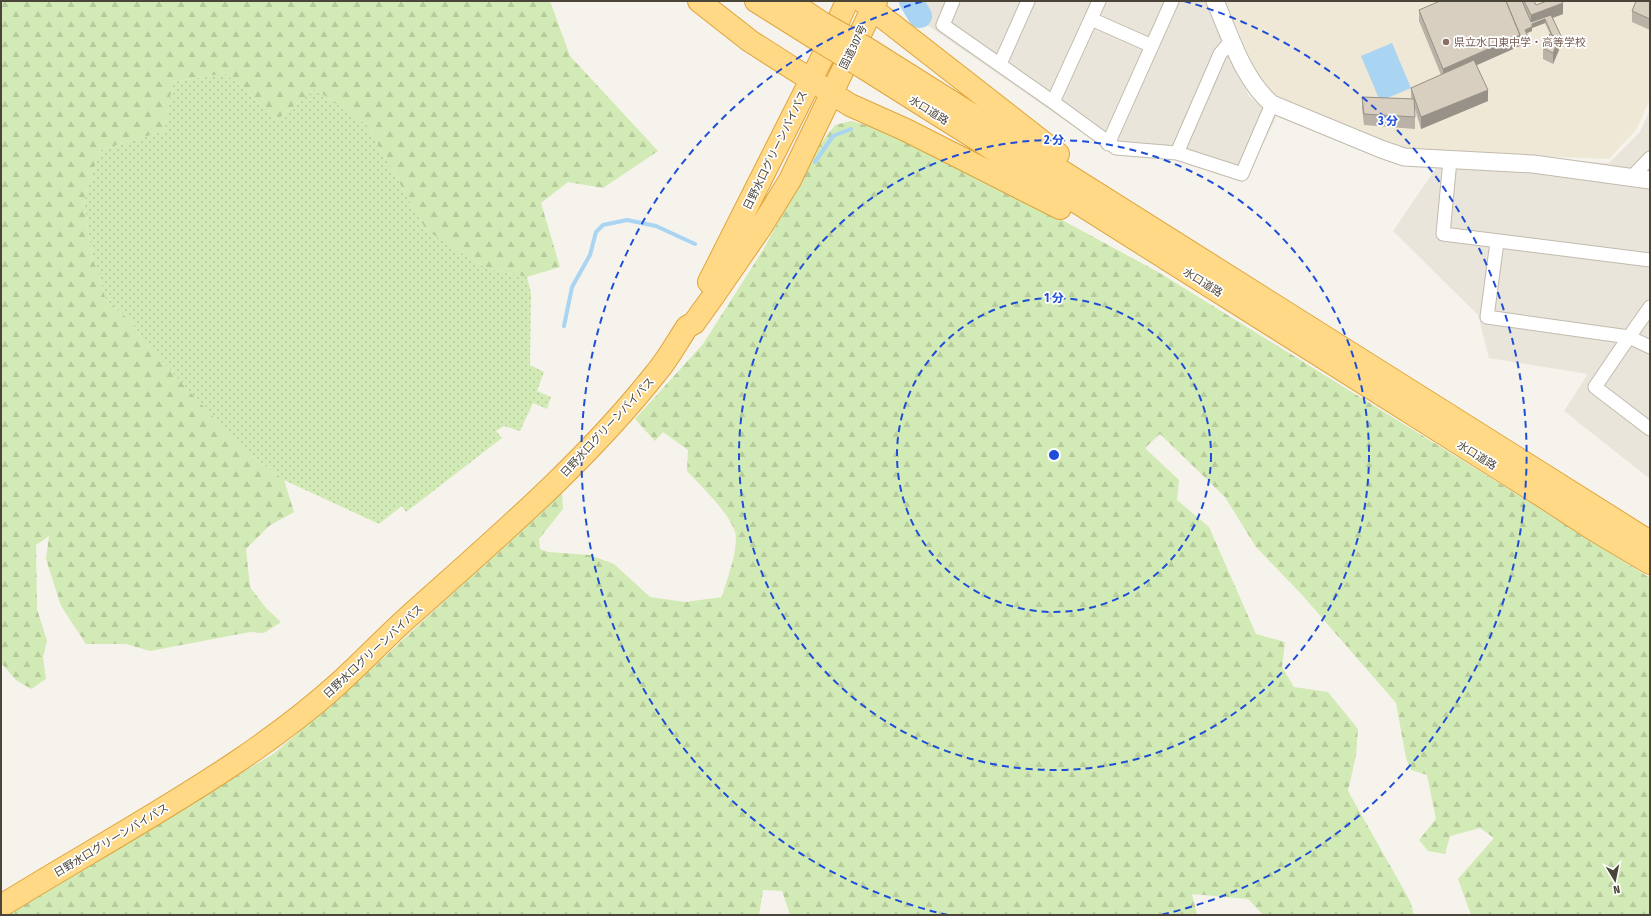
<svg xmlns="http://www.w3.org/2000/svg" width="1651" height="916" viewBox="0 0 1651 916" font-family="'Fira Sans Condensed','Noto Sans JP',sans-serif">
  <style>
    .residential { fill: #eae5da }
    .education { fill: #efe8d6 }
    .grass { fill: url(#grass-dots) }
    .forest { fill: url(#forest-firs) }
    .water { fill: #a9d4f2 }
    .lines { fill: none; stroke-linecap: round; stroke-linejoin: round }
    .stream { stroke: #a9d4f2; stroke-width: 4 }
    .river { stroke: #a9d4f2; stroke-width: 24 }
    .minor-casing { stroke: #c2bbae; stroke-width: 15 }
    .tertiary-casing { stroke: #c2bbae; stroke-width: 19 }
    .trunk-casing { stroke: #e0a43c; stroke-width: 24 }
    .minor { stroke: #fff; stroke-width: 13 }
    .tertiary { stroke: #fff; stroke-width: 17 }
    .trunk { stroke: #ffd985; stroke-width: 22 }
    .trunk-bridge-casing { stroke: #e0a43c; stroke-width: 24; stroke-linecap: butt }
    .trunk-bridge { stroke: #ffd985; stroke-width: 22 }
    .wall { fill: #bab2a6 }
    .shaded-wall { fill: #979187 }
    .building { fill: #d8cfc1; stroke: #979187 }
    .ring { fill: none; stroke: #1d4ed8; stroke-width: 2; stroke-dasharray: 7 5 }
    .education-dot { fill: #8d6e63; stroke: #fff; stroke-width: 1.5 }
    .labels { text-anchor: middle; stroke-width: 3.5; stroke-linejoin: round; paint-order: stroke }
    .education-label { font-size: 11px; fill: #785e54; stroke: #fff; text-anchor: start }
    .street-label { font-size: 11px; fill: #4b4439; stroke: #fff }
    .centre { fill: #1d4ed8; stroke: #fff; stroke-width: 2 }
    .ring-label { font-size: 12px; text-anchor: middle; font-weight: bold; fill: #1d4ed8; stroke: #fff; stroke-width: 3.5; stroke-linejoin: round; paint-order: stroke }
  </style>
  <defs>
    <pattern id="grass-dots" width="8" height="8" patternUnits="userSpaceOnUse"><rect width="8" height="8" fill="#d2eab5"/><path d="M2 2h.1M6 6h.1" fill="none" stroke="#b6ca9c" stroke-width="1.8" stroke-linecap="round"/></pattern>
    <pattern id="forest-firs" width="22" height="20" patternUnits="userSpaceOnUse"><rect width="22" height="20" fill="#d2eab5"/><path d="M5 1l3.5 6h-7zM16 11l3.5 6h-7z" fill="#b6ca9c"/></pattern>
  </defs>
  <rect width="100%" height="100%" fill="#f6f3ec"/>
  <path class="residential" d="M921,1H1208L1225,37L1249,96L1276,118L1244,182L1180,160L1110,152L916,17Z
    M1650,110V479L1564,411L1588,374L1489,358L1478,315L1393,231L1436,168L1439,152L1609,163L1640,132Z"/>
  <path class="education" d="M1225,1H1650V99L1636,130L1609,159L1439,152L1398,147L1279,99L1261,83Z"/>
  <path class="grass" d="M225,73L278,119L315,89L367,125L426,230L486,268L527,277L531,293L530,365L544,372L537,391L551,397L547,409L533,403L520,431L504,426L496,431L502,438L406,512L402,506L379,524L284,480L244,450L141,339L134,324L106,300L91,251L84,201L100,150L164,131L173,82Z"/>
  <path class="forest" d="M1,1H550L570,56L658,151L603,188L568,182L541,203L560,267L527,277L486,268L426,230L367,125L315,89L278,119L225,73L173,82L164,131L100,150L84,201L91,251L106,300L134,324L141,339L244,450L284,480L294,512L269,526L246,549L250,587L266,608L281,622L264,633L250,632L150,651L126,644H86L61,606L46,559L49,536L36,545L37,609L47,641L43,657L46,679L31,689L16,680L1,663Z
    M851,121L876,128L1001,187L1158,272L1523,498L1650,578V915H1471L1458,879L1494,838L1480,828L1450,836L1445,854L1428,851L1419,840L1436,819L1427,775L1411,770L1406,758L1396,703L1303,596L1256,547L1225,497L1160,434L1145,448L1179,480L1177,500L1209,527L1256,634L1285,642L1282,667L1294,687L1328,692L1358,729L1356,755L1348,791L1410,901L1414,915H1263L1248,899L1192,894L1197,915H790L782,891L763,890L759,915H5L273,754L341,697L562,492L563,509L539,539L540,549L548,552L590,555L614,564L650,597L685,602L722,597C727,578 736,557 736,537C735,518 700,485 687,471L688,450L663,432L655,441L635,419L703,344L763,250L821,143L835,125Z"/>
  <path class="water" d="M1392,43L1411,88L1380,101L1361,56Z"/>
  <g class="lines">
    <path class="stream" d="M815,162L833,136L851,129
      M564,326L572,287L590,255L596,232L603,225L627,220L656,226L695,244"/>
    <path class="river" d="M911,1L920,16"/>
    <g class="minor-casing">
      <path id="minor" d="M953,1L943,25L1053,102L1116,148L1177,153L1242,174L1272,104
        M1091,19L1152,46
        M1000,64L1028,1
        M1053,102L1099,1
        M1108,144L1172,1
        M1177,153L1220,54L1232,40
        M1450,160L1443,234L1650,260
        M1632,177L1650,158
        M1497,242L1487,317L1629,337L1650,307
        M1650,347L1629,337L1595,387L1650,429"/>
    </g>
    <g class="tertiary-casing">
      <path id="tertiary" d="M1215,1C1230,35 1243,80 1272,104L1381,149L1404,157L1533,164L1650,180"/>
    </g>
    <g class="trunk-casing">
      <path id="trunk" d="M699,1L750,41L850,105L906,130L1060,208
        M756,1L815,38
        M789,1L822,23
        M862,1L1058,154
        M866,48L1650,542
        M861,66L1544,497L1593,529L1650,563
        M709,282L823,56L847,1
        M1,906C80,857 161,813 238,761C272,738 307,712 338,684C362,662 384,639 407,618C494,540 584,464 656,373C668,359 677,342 687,327L694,323L712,298L761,227L790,180L876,1"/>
    </g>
    <use href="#minor" class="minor"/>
    <use href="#tertiary" class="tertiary"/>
    <use href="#trunk" class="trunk"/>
    <g class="trunk-bridge-casing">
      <path id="trunk-bridge" d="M822,23L866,48
        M815,38L861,66"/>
    </g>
    <use href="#trunk-bridge" class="trunk-bridge"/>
  </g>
  <path class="wall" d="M1440,1H1534L1536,5L1563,14L1553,18L1564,46L1559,48V50L1553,64L1543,59V48L1550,34L1545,23L1532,28V31L1526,33L1529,42L1477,65L1488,101L1421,129L1415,109V129L1364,125L1362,108V97L1411,99V88L1441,75L1419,21V10Z
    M1650,1V30L1632,22V11Z"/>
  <path class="shaded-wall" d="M1563,3V14L1546,20L1545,19V23L1532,28V31L1525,34V30L1531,26V15Z
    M1520,35L1529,39V42L1443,80V69Z
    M1559,39L1564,42V46L1559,48V50L1553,64V53Z
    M1488,90V101L1421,129V117Z"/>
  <path class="building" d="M1440,1H1506L1520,35L1443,69L1419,10Z
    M1506,1H1522L1531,22L1551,15L1564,42L1559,44V39L1552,35L1545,19L1532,24V27L1525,30L1529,39L1520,43V35Z
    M1524,1H1534L1536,5L1547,1H1562L1563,3L1531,15Z
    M1636,1H1650V19L1632,11Z
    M1550,34L1559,39L1553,53L1543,48Z
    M1474,60L1488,90L1421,117L1411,88Z
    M1362,97L1414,99L1415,117L1364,114Z"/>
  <g class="ring">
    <circle cx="1054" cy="455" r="157"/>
    <circle cx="1054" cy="455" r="315"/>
    <path d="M948 915A472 472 0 0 1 924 1M1184 1A472 472 0 0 1 1160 915"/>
  </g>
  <circle class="education-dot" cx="1446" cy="42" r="4"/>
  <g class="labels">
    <g class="education-label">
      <text x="1454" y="46">県立水口東中学・高等学校</text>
    </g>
    <g class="street-label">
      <text transform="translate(853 47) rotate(-64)" y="4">国道307号</text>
      <text transform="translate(929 110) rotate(32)" y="4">水口道路</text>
      <text transform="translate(775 150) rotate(-64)" y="4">日野水口グリーンバイパス</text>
      <text transform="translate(1203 282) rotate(32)" y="4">水口道路</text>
      <text transform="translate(607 427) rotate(-47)" y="4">日野水口グリーンバイパス</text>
      <text transform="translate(1477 455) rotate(32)" y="4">水口道路</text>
      <text transform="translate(373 651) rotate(-43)" y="4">日野水口グリーンバイパス</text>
      <text transform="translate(111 840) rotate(-31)" y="4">日野水口グリーンバイパス</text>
    </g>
  </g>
  <circle cx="1054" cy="455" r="6" class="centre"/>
  <g class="ring-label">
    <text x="1388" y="125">3 分</text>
    <text x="1054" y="144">2 分</text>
    <text x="1054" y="302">1 分</text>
  </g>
  <rect width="1651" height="916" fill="none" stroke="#4b4439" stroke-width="4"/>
  <g transform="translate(1615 880) rotate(170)" stroke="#ffffff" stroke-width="3" paint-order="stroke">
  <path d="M0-3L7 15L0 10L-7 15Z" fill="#4b4439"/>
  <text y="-6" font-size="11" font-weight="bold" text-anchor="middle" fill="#4b4439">N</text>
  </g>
</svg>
